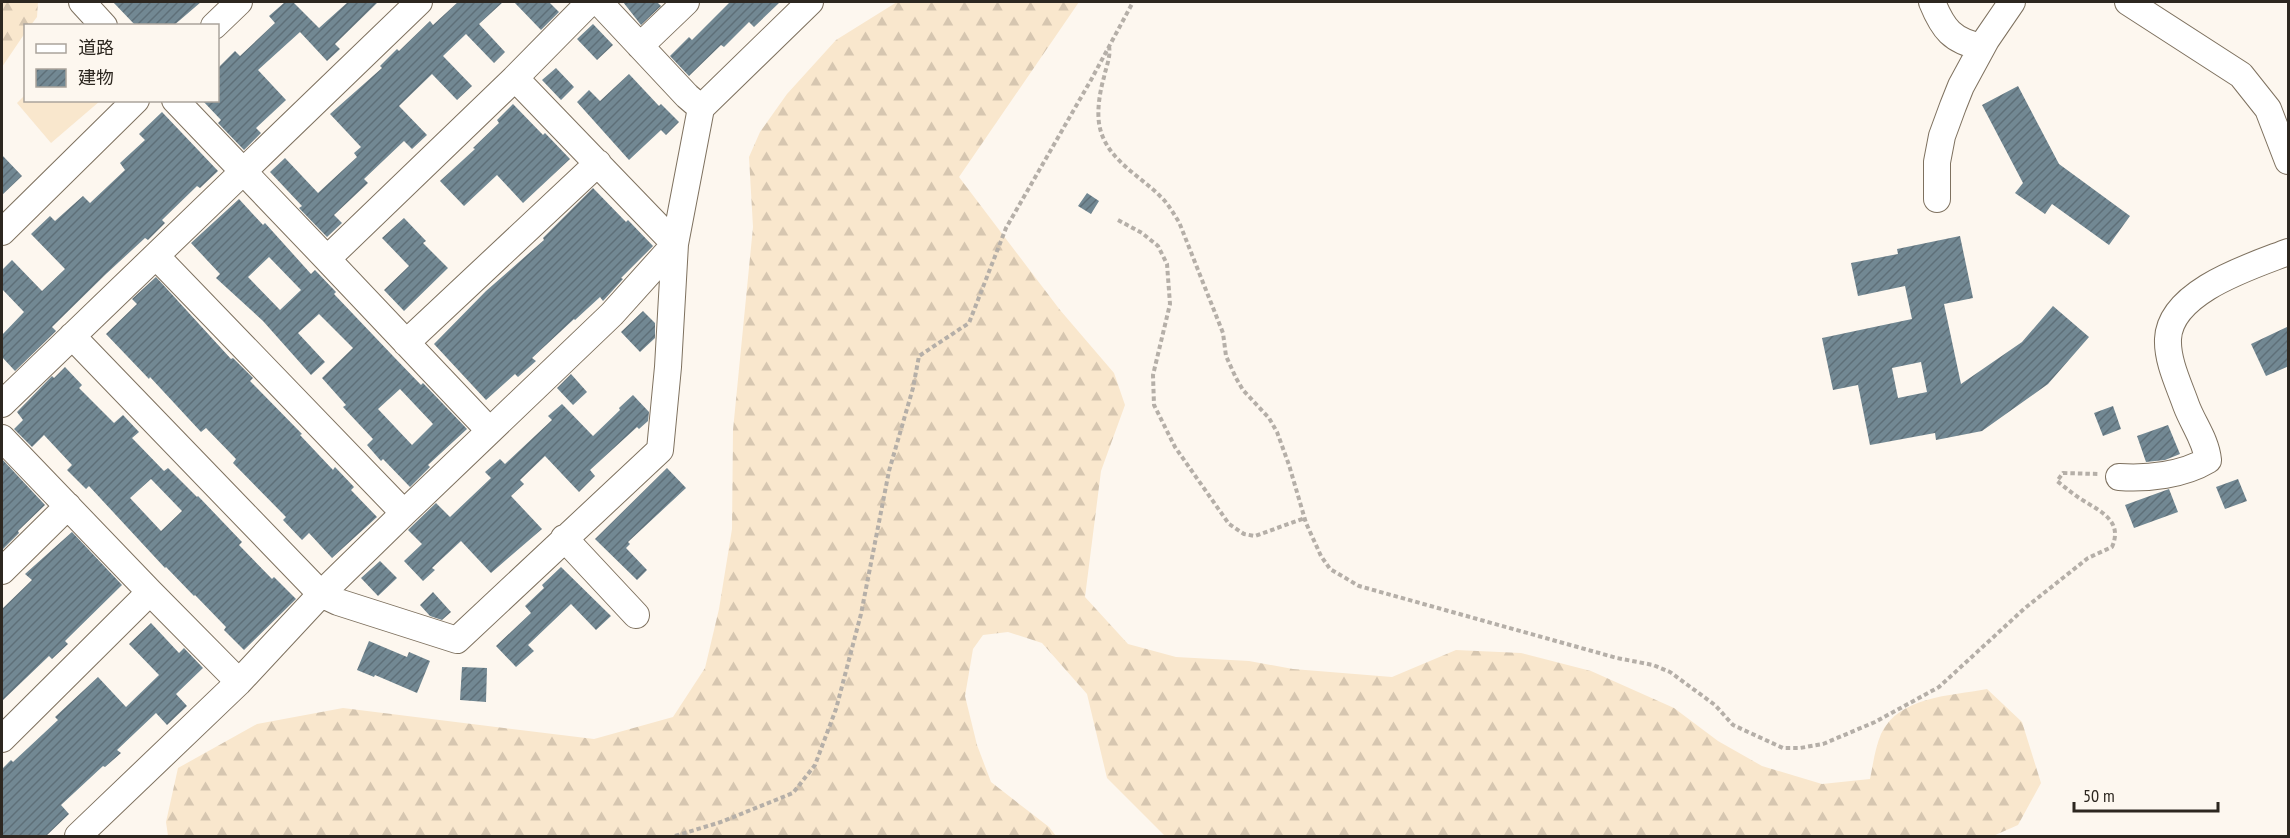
<svg xmlns="http://www.w3.org/2000/svg" width="2290" height="838" viewBox="0 0 2290 838" font-family="'PT Sans Narrow','Noto Sans JP',sans-serif">
  <style>
    .green { fill: #f9e7cd }
    .forest { fill: url(#forest-firs) }
    .building { fill: url(#building-hatch); fill-rule: evenodd }
    .lines { fill: none; stroke-linecap: round; stroke-linejoin: round }
    .minor-casing { stroke: #7e715f; stroke-width: 28 }
    .path { stroke: #b5afa8; stroke-width: 4; stroke-dasharray: 4.5 3; stroke-linecap: butt }
    .minor { stroke: #fff; stroke-width: 26 }
  </style>
  <defs>
    <pattern id="forest-firs" width="22" height="20" patternUnits="userSpaceOnUse" patternTransform="scale(1.5)"><rect width="22" height="20" fill="#f9e7cd"/><path d="M5 1l3.5 6h-7zM16 11l3.5 6h-7z" fill="#d6c6b0"/></pattern>
    <pattern id="building-hatch" width="6" height="6" patternUnits="userSpaceOnUse" patternTransform="scale(1.5)"><rect width="6" height="6" fill="#728893"/><path d="M-1 1l2-2M0 6l6-6M5 7l2-2" fill="none" stroke="#5e6f78"/></pattern>
  </defs>
  <rect width="100%" height="100%" fill="#fdf7ef"/>
  <path class="green" d="M25,95L26,100L100,101L51,143L17,103Z"/>
  <path class="forest" d="M2,2H38L37,17L31,25L26,26L25,33L2,67Z
    M897,2H1079L959,177L1060,310L1114,373L1125,405L1101,471L1085,597L1128,644L1176,657L1249,661L1293,669L1392,677L1456,650L1521,653L1591,671L1674,708L1718,741L1762,766L1822,784L1870,779C1873,765 1875,748 1881,734C1899,696 1950,696 1987,689L2022,722L2041,783L2018,825L1993,836H1165L1107,778L1087,694L1042,643L1008,632L983,635L973,649L965,696L977,745L991,782L1049,827L1056,836H168L166,822L178,768L257,724L343,708L594,739L673,717L705,668L719,609L732,529L733,430L753,227L749,157L760,132L787,94L836,40Z"/>
  <path class="building" d="M113,2H201L173,26H136Z
    M285,2H293L319,28L348,2H378L335,44L340,49L327,61L300,32L258,70L286,100L256,128L261,133L244,150L218,123L221,120L202,100H218V68L235,51L240,56L275,23L269,16Z
    M458,2H503L479,24L505,52L494,63L466,34L443,56L472,86L457,100L432,74L399,106L427,135L412,149L404,141L364,179L368,183L334,215L342,223L327,237L299,208L302,206L270,172L285,158L318,193L357,157L354,153L361,147L330,114L382,68L380,66L397,49L399,51L430,21L433,25Z
    M514,2H549L559,12L541,30Z
    M623,2H657L661,6L641,25Z
    M730,2H780L754,27L749,22L724,47L721,45L689,76L670,56L689,37L692,40Z
    M593,24L613,45L597,60L577,39Z
    M556,68L574,87L561,100L542,80Z
    M629,74L659,106L661,104L679,122L666,135L661,130L629,160L577,102L589,90L600,101Z
    M2018,86L2059,164L2130,216L2109,245L2052,204L2045,214L2015,193L2023,183L1982,105Z
    M513,104L543,135L545,133L570,159L523,203L497,175L464,206L440,181L475,149L473,148L499,123L497,120Z
    M162,112L218,171L200,188L197,186L162,220L165,223L148,240L145,238L106,274L52,327L56,331L15,371L2,357V335L24,312L2,289V270L12,260L42,291L65,269L31,234L50,216L55,221L83,196L90,203L125,170L120,163L145,140L139,134Z
    M2,155L22,176L2,195Z
    M593,188L626,222L628,220L653,246L621,278L623,279L603,301L600,297L575,320L574,319L532,358L536,361L518,377L515,374L486,400L434,344L486,291L544,240L543,238Z
    M1087,193L1099,201L1091,214L1078,206Z
    M239,199L263,225L265,223L311,274L315,270L336,292L334,294L393,356L421,385L423,383L467,429L428,465L430,467L410,487L383,459L381,461L367,445L373,439L343,407L346,405L322,378L353,348L319,314L298,333L325,362L311,375L263,321L216,278L220,274L191,243ZM269,257L301,290L280,310L248,277ZM400,389L433,424L412,445L378,409Z
    M404,218L426,241L423,243L448,268L404,311L384,290L409,266L382,238Z
    M1960,236L1973,298L1944,304L1961,384L2022,342L2053,306L2089,337L2048,384L1982,431L1936,440L1935,433L1870,445L1858,385L1833,390L1822,338L1912,319L1905,286L1858,296L1851,263L1898,254L1897,249ZM1921,362L1927,392L1898,398L1892,368Z
    M156,277L231,359L233,358L253,378L250,381L302,434L300,435L333,470L335,467L354,487L351,490L377,517L332,558L309,533L302,540L283,520L286,517L233,463L236,459L206,428L201,432L150,377L149,379L106,334L137,304L132,299Z
    M643,311L655,323V338L640,352L621,332Z
    M2289,326V366L2266,376L2251,344Z
    M65,367L82,385L79,388L114,423L123,415L139,432L132,438L164,471L168,468L197,497L198,496L242,542L239,545L272,579L274,577L296,599L244,650L224,630L226,627L195,595L194,596L166,567L165,568L89,486L86,489L67,470L72,465L44,435L32,447L14,429L23,420L17,412L52,376L54,378ZM151,479L182,511L161,531L130,498Z
    M571,374L587,392L573,405L557,388Z
    M633,395L649,412L648,421L639,429L637,427L590,470L595,476L579,492L545,456L520,480L524,484L511,496L542,529L491,573L461,541L432,568L435,570L423,581L404,561L422,544L408,530L436,503L450,517L491,478L485,472L500,459L505,464L552,420L548,416L562,404L593,436L620,410L619,408Z
    M2113,406L2121,429L2103,436L2094,413Z
    M2168,425L2180,454L2165,460L2146,462L2137,436Z
    M2,459L45,505L18,531L19,533L2,550Z
    M667,468L686,488L628,542L630,544L626,548L647,570L637,580L595,539Z
    M2238,479L2247,501L2225,509L2216,487Z
    M2169,489L2178,512L2134,528L2125,505Z
    M72,532L122,585L65,641L68,644L52,659L49,656L2,701V609L32,580L25,574Z
    M380,561L397,578L378,596L361,578Z
    M561,567L611,616L596,630L571,604L528,645L534,651L516,667L496,646L531,613L525,606L544,588L542,585Z
    M433,592L451,612L442,620L430,616L420,605Z
    M151,623L179,653L184,648L203,668L176,694L187,706L167,725L156,713L117,750L121,753L105,767L103,766L61,805L69,814L45,837H2V769L11,760L13,762L58,720L55,717L98,677L126,707L159,675L129,644Z
    M369,641L407,657L409,652L430,661L417,693L375,675L374,677L357,670Z
    M462,667L487,668L486,702L460,700Z"/>
  <g class="lines">
    <g class="minor-casing">
      <path id="minor" d="M82,2L104,26
        M599,2L687,96L701,108
        M1932,2C1943,29 1952,41 1982,47
        M2128,2L2241,75L2268,109L2288,161
        M214,26L239,2
        M640,46L686,2
        M515,78L590,2
        M175,100L327,259L515,78L675,244
        M1937,199V162L1942,136L1953,106L1961,86L1986,40L2012,2
        M2,232L136,100
        M156,256L404,513
        M327,259L489,430
        M72,336L321,594L338,602L457,640L660,450L668,367L675,244L701,108L810,2
        M406,343L598,163
        M2,404L419,2
        M2,438L150,592L239,682
        M2119,477C2148,479 2183,475 2208,460C2206,440 2193,424 2186,405C2179,385 2167,361 2168,339C2170,291 2252,266 2288,252
        M564,538L636,615
        M2,571L68,506
        M2,739L150,592
        M78,836L239,682L321,594L404,513L612,314L675,244"/>
    </g>
    <path class="path" d="M1109,46C1111,57 1106,67 1104,77C1100,91 1097,109 1099,123C1104,158 1138,174 1160,196C1168,203 1173,213 1179,222L1223,333L1226,356L1236,378L1243,390L1269,418L1277,432L1289,465L1306,523L1321,556L1330,569L1359,586L1617,658L1653,665L1670,672L1715,705L1733,725L1783,748H1800L1823,744L1875,722L1939,687L2025,608L2088,558L2112,547C2123,522 2102,512 2084,501C2074,495 2066,488 2057,481L2063,473L2098,474
      M1118,220L1142,233L1158,246L1167,264L1170,304L1153,375L1154,405L1175,447L1229,524L1244,534L1255,536L1305,518
      M675,836L721,822L793,793L815,765L836,709L861,614L889,471L913,388L919,356L969,323L1006,228L1091,80L1133,2"/>
    <use href="#minor" class="minor"/>
  </g>
  <rect width="2290" height="838" fill="none" stroke="#2d2720" stroke-width="6"/>
  <rect x="24" y="24" width="195" height="78" fill="#fdf7ef" stroke="#aaa49c" stroke-width="1.5"/>
  <rect x="36" y="44" width="30" height="9" fill="#ffffff" stroke="#aaa49c" stroke-width="1.5"/>
  <text x="78" y="54" font-size="18" fill="#2d2720">道路</text>
  <rect x="36" y="69" width="30" height="18" fill="url(#building-hatch)" stroke="#aaa49c" stroke-width="1.5"/>
  <text x="78" y="84" font-size="18" fill="#2d2720">建物</text>
  <path d="M2074 802v9h144v-9" fill="none" stroke="#2d2720" stroke-width="3"/>
  <text x="2083" y="802" font-size="18" fill="#2d2720" stroke="#fdf7ef" stroke-width="4.5" paint-order="stroke">50 m</text>
</svg>
